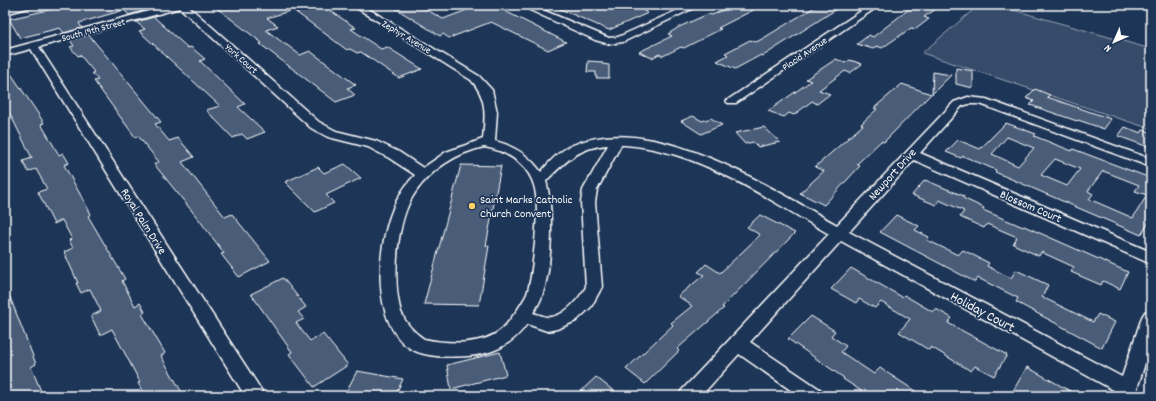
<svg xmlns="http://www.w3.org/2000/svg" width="1156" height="401" viewBox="0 0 1156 401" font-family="Dekko,sans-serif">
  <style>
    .green { fill: #364b69; stroke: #9aa5b4 }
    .building { fill: #4a5d79; stroke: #fff; fill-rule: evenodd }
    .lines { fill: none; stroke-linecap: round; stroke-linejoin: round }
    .minor-casing { stroke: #fff; stroke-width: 3 }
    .minor { fill: #1d3557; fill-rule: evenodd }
    .poi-dot { fill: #ffd166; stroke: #1d3557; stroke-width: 1.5 }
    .labels { text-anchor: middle; stroke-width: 3.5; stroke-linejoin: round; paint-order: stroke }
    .far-street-label { font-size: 10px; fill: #fff; stroke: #1d3557 }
    .street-label { font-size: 12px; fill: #fff; stroke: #1d3557 }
    .poi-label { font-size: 12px; fill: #fff; stroke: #1d3557; text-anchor: start }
    .near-street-label { font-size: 14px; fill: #fff; stroke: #1d3557 }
  </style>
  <rect width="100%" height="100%" fill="#1d3557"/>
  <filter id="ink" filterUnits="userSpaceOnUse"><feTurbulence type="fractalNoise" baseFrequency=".025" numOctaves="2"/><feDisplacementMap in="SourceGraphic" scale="8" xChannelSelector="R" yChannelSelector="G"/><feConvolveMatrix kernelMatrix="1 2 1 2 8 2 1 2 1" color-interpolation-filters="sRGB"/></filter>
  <g filter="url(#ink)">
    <path class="green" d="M979,5H996L1151,49V129L922,53Z"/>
    <path class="building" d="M70,5H140L146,10L129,15L124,10L79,23L82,28L64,33L60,28L20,38L9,19Z
      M213,5H322L356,28L351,29L381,49L387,47L422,69L399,78L361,52L357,53L350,49L347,50L293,10L267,18L278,26L266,30L286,45H287L300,55L310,51L356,85L347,88L355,95L336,102L260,44L262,43Z
      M390,5H418L443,19L480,5H493L566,42L548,50L491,22L449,38L443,34L440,36Z
      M551,5H658L644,11L648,13L609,30Z
      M734,5H763L718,28L721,29L684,48L681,47L663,56L659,54L652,58L639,52L672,36L668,34L679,27L708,14L712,15Z
      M818,5H843L763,56L761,55L735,69L717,61L728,55L725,53L750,40L756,42L762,39Z
      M914,5H942L924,17L929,19L916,29L911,28L882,48L877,46L873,49L857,44L869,35L873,37Z
      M154,17L188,48L191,47L205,59L200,61L245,104L238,107L265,132L247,139L242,134L233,138L206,110L220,106L139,31L145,29L136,22Z
      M89,35L161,122L155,124L169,141L178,138L194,157L182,162L225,217L232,214L270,261L239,277L221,254L224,253L200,221L154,164L159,162L138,136L135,137L94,81L98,80L92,73L94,72L80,55L78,56L70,47L74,46L70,40Z
      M836,59L845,63L850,60L862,64L850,73L845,71L819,90L830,94L817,104L812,101L794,115L789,113L784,117L768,111L811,81L806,79Z
      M588,61L602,62V64L609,65V78H596V72H587Z
      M5,65L35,109L44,123L41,124L59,155L63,153L69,163L64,165L91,214L88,216L125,279L122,281L135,306L140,303L145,312L142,314L165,353L161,356L184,396H145L138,383L140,382L112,329L100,335L91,316L101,311L90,289L81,293L76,283H78L64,252L73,248L69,240L72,239L62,220L54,224L38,192L47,189L36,169L28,172L23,161L32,158L5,104Z
      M956,68L973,71V88L956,84Z
      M933,72L951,75L932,94Z
      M902,84L931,94L884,142L881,141L857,164L860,166L824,205L800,193L824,171L815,167L863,125L861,124L877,109L874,108Z
      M1035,89L1050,95L1047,97L1111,119L1104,129L1078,120L1077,121L1030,105L1034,101L1026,98Z
      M693,116L702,121L711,118L722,125L701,134L681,121Z
      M1006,123L1036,134L1034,136L1072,151L1073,149L1145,176L1151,168V219L1141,235L995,172L996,170L963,156L961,158L946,152L958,140L980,149ZM1007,137L1034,148L1018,166L992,154ZM1055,159L1080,169L1067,186L1041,175ZM1103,171L1139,185L1135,191L1147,195L1133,218L1089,199L1093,194L1088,191Z
      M764,127L780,142L758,147L753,142L745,144L735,133Z
      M1125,127L1141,133L1143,130L1151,132V148L1118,136Z
      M345,164L361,178L326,195L334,203L315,212L285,182L318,167L324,173Z
      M461,165L501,166L486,246H489L479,305L424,304Z
      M925,180L964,196L963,198L984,208L983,210L1023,227L1024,226L1128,272L1120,289L1103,281L1101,285L1071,272L1074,267L1041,252L1039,256L1013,244L1017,237L987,224L984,228L960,217L964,211L939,200L936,205L912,195Z
      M760,215L795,233L722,307L724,308L677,349L679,351L645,384L626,369L673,325L671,323L692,306L678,296L704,275L698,272L706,264L720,273L760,235L747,227Z
      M896,215L919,226L915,230L929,237L927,240L958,255L963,250L989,263L987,266L1011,278L1016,270L1048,285L1042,297L1093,322L1098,314L1115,322L1102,348L1016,302L1018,298L978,278L975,282L880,232Z
      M851,268L902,297L904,295L933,312L936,309L952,318L948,323L1007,355L994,376L975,366L971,371L931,347L929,350L899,332L910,319L881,302L875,308L859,299L856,303L831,289Z
      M283,278L306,307L298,312L304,319L296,323L310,341L323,334L348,365L314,387L289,354L292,352L251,294Z
      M6,287L36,364L31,367L43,396H5Z
      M811,316L835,331L831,336L846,346L841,352L874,374L880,368L923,396H869L843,379L844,378L788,339Z
      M500,352L506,375L451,389L447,365Z
      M1027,367L1079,396H1010Z
      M357,371L403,379L395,396H344Z
      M596,377L620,396H587L581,391Z"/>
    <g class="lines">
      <g class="minor-casing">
        <path id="minor" d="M17,5H32L31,7L5,14V8Z
          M171,5H187L319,122L336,131L376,141L399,152L423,168L446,152L483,139C485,116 488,99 471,80L352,5H362L479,76L492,90L497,112L495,141C514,146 529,155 541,172C550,161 560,150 573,145C653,110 770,188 837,225L954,102L968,97L986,99L1151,159V167L980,104H969L962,106L920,153L1151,252V264L914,160L849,232L1122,377L1142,317L1145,312L1151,310V344L1137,389L1135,396H1115L1117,392L841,241L750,342L821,390L824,396H799L739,354L701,396H679L682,390L829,234C766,198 698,150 625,145H621L597,190L595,202L602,287L591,307L576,321L557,329L547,331L527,324C512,345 493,354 468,356C450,357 426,358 411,349C369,323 377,240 396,202C401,192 407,183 415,175L389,158L368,147L328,137L311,128L180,8L39,47L265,396H245L31,49L5,56V50ZM608,145L583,190L581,202L586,287C579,299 563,319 546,317C542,316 537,314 533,313C537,307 541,300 543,293C552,266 554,209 546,181C565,162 579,147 608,145ZM484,147C503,150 524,161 532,180C540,198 536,224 535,243C533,259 532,278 527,294C524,300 520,306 516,312C511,318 507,325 501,330C482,346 447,344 424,339C415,333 405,323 401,312C392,281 396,220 415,193C431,169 457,153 484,147Z
          M519,5H531L609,38L618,37L689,5H700L623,42L609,44L595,40Z
          M870,5H880L736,103H728L726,101Z"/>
      </g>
      <use href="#minor" class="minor"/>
    </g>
  </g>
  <circle class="poi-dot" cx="472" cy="206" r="4"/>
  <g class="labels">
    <g class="far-street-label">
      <text transform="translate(93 29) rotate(-15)" y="4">South 19th Street</text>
      <text transform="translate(407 36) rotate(31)" y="4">Zephyr Avenue</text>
      <text transform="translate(804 53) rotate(-34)" y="4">Placid Avenue</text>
      <text transform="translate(242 58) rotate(41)" y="4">York Court</text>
    </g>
    <g class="street-label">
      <text transform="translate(892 174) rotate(-48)" y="4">Newport Drive</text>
      <text transform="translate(1031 206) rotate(23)" y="4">Blossom Court</text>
      <text transform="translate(144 221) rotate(58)" y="4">Royal Palm Drive</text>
    </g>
    <g class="poi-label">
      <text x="480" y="203">Saint Marks Catholic<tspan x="480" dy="14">Church Convent</tspan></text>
    </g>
    <g class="near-street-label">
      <text transform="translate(983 311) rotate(28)" y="5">Holiday Court</text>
    </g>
  </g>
  <rect width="1156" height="401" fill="none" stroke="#1d3557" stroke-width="20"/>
  <rect x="10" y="10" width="1136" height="381" fill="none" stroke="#fff" stroke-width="1.5" filter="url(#ink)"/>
  <g transform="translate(1114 42) rotate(225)" stroke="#1d3557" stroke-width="3" paint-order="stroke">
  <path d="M0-3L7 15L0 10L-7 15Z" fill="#ffffff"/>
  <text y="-6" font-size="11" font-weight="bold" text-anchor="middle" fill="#ffffff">N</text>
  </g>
</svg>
